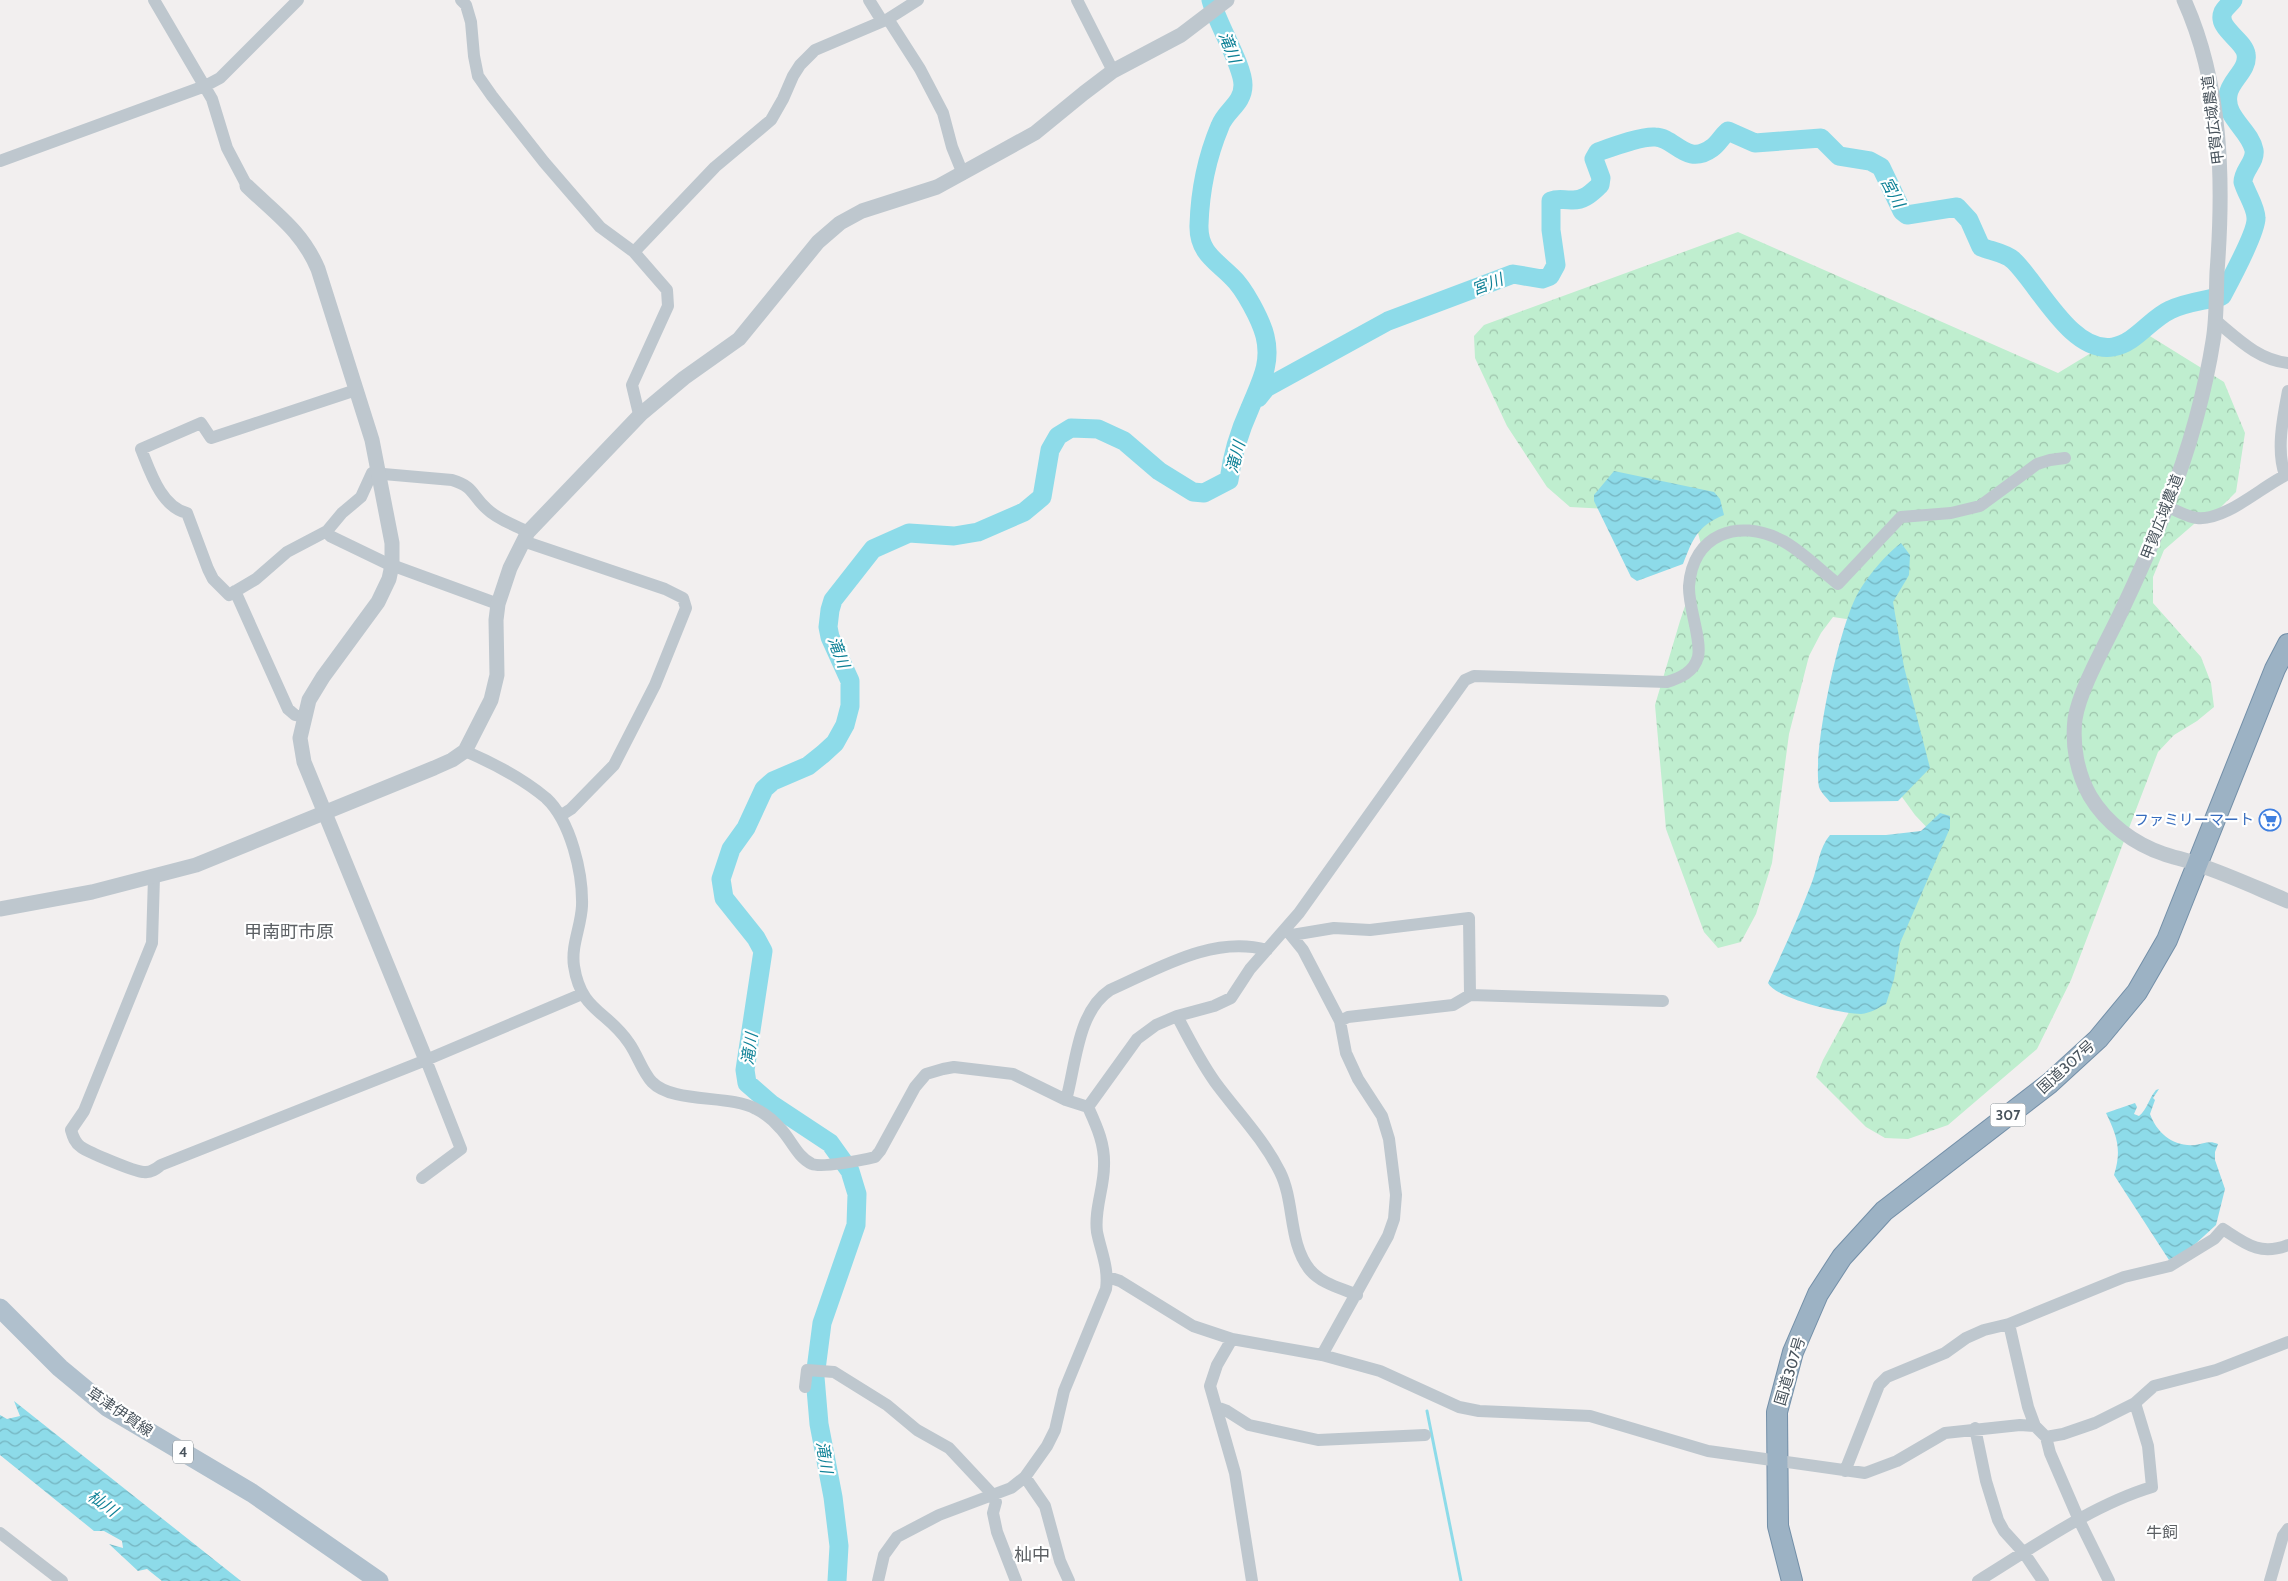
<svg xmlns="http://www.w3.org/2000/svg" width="2288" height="1581" viewBox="0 0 2288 1581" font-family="Cabin,'Noto Sans JP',sans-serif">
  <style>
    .forest { fill: url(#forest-crowns) }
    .water { fill: url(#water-waves) }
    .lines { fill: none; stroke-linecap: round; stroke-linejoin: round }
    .stream { stroke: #8ddbe9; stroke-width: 3 }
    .river { stroke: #8ddbe9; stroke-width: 19 }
    .trunk-casing { stroke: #738fa8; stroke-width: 22 }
    .minor { stroke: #bec7ce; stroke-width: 12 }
    .tertiary { stroke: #bec7ce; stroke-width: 15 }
    .primary { stroke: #b0c0cd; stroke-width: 19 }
    .trunk { stroke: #9cb2c4; stroke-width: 20 }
    .labels { text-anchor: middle; stroke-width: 4.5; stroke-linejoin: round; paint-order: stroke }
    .shield { fill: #fff; stroke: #7f878d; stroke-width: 1 }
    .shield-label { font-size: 14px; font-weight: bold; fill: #48535c }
    .street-label { font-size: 15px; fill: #48535c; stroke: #fff }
    .shop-label { font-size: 15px; fill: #366cbe; stroke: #fff; text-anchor: end }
    .water-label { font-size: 16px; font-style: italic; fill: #108297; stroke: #fff }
    .neighbourhood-label { font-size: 16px; fill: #5c6064; stroke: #fff }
    .quarter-label { font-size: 18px; fill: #5c6064; stroke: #fff }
  </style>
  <defs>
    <pattern id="forest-crowns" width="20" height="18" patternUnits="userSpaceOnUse" patternTransform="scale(1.25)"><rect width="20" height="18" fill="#bfeecf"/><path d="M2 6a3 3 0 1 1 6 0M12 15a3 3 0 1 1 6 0" fill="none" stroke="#9dc3ab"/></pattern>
    <pattern id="water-waves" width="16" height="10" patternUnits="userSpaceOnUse" patternTransform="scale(1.25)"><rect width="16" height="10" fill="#8ddbe9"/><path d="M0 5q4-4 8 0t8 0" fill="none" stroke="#75b4c0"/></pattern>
  </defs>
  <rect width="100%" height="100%" fill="#f2efef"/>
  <path class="forest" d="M1738,232L2058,373L2114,339L2145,333L2224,382L2245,433L2236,492L2218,510L2194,524L2164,550L2153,577V603L2201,657L2211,683L2214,707L2197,721L2174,735L2158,752L2071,980L2037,1049L1948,1125L1908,1139L1885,1138L1866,1127L1816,1077L1823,1060L1939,846L1933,834L1915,815L1897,790L1853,620L1833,617L1821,633L1809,656L1789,734L1772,863L1756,914L1741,942L1718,948L1704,932L1666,829L1655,705L1680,621L1703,552L1697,529L1627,510L1570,507L1547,487L1507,426L1475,358L1474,336L1484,325Z"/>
  <path class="water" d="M1614,471L1714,492L1720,499L1724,515C1697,526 1693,539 1683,564L1637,581L1631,577L1594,501V495Z
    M1901,543L1910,555L1909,575L1893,602L1904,667L1930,768L1898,801L1830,802C1827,798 1821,793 1819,787C1812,751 1839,628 1857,595C1866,578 1886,554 1901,543Z
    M1940,813L1950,816V828L1900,943L1894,979L1886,1004C1878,1008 1871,1013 1861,1014C1843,1014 1776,999 1768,983C1784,949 1799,916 1812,882C1818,866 1819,848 1830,835H1886L1921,831Z
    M2159,1089L2153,1098L2155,1100L2150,1114C2157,1133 2173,1147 2195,1145C2204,1144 2209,1140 2218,1144L2215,1152V1160L2225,1189L2216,1225L2192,1247L2169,1260L2114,1175C2122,1150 2117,1136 2106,1113L2135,1103L2137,1107L2134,1114L2139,1116C2147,1110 2149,1098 2156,1090Z
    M14,1401L241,1581H162L147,1569L138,1571L109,1544L123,1548L122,1541L104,1531H94L0,1455V1415L7,1419L20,1416Z"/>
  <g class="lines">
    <path class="stream" d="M1427,1411L1461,1581"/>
    <path class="river" d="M1258,398L1266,388L1388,321L1513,274L1542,279L1550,276L1556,265L1551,230V201C1558,198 1563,200 1571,200C1584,201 1591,193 1600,185L1601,178L1594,159L1598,152C1612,147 1641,136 1655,137C1675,137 1686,167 1712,148C1718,144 1722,136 1728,131L1755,143L1821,138L1839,156L1870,161L1881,167L1902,211L1907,215L1957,207L1969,220L1981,247C1991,251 2005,253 2013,260C2038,283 2071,354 2113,347C2136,343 2150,319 2170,310C2186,302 2204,301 2222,296C2229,283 2257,231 2256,218C2256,207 2246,193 2243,182C2243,170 2256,162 2254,150C2250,130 2224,117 2228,95C2230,80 2249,70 2246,54C2244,40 2216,28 2223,12C2225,8 2230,4 2233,0
      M837,1581L839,1546L833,1497L819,1424L815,1377L822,1323L856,1225L857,1194L850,1171L830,1143L771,1104L747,1083L745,1070L763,951L756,938L724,898L721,879L731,849L746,828L764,789L773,781L808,766L823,754L835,743L845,725L850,706V681L830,637L828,627L830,610L833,600L873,549L909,533L954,536L978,532L1024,512L1042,497L1050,450L1058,436L1071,428L1098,429L1124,441L1159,471L1193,492L1204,493L1229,480C1232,456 1240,430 1250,408C1260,383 1272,364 1265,336C1261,320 1244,288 1232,277C1216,261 1198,252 1199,225C1200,192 1207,157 1220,126C1226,110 1243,104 1243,85C1243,65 1217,24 1211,0"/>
    <g class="trunk-casing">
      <path id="trunk" d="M1792,1581L1778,1526L1777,1412L1793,1352L1818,1294L1842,1257L1884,1211L2050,1083L2098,1039L2137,992L2167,940L2275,669L2288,644"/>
    </g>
    <path class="minor" d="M154,0L212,99L227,148L247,186
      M461,0L466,5L471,22L474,56L478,76L492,96L544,162L600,227L634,252L667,290L668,306L632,385L638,410L641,414
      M869,0L882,21
      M1077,0L1113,71
      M888,19L920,69L943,113L952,147L963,174
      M0,161L205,86L220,78L298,0
      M634,252L715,167L771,120L783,99L793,76L800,65L815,50L888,19L918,0
      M2215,320C2238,339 2258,360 2288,363
      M356,390L211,438L201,423L141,449C150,471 161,507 187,513L208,569L213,579L229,595L256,579L287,552L327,531L342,513L361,497L372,473L452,480C475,487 471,495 487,509C498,520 515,525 528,532
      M2285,475C2276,450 2283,417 2288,391
      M2168,507C2178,511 2187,517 2197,518C2226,521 2262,486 2288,474
      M327,531L330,536L386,563L498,604
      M523,541L665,589L683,598L686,608L655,685L614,765L571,809L560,816
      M235,591L288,709L295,715L304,717
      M465,751C493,763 522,778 546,798C571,821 583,874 582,906C581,927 571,945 574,966C581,1012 607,1010 629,1043C637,1054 643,1073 652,1082C673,1104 730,1094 756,1109C764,1113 774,1121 780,1128C791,1139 797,1157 812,1164C822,1168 863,1160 875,1157L880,1151L915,1087L926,1074L943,1069L954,1067L1013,1074L1066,1100L1088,1107C1097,1127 1105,1144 1104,1166C1104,1188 1094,1210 1097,1232C1101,1252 1109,1268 1106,1289L1064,1391L1055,1430L1047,1446L1025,1477L1011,1488L939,1515L897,1537L884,1555L878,1581
      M154,877L152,943L84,1111L71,1130C73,1137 75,1143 81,1147C88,1152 135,1172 144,1172C151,1173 156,1169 161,1165L426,1060
      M1286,929L1303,950L1340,1021L1346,1053L1358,1079L1382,1116L1389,1139L1396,1195L1394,1219L1388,1236L1322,1355
      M1292,935L1334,928L1370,930L1469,918L1470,995
      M1177,1016C1189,1039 1200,1061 1215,1082C1237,1112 1263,1138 1280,1172C1295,1202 1288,1243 1310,1270C1322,1284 1341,1288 1357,1295
      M1340,1021L1348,1017L1453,1005L1470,995L1663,1001
      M1066,1100C1076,1065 1077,1012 1110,990C1158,969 1212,935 1267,950
      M1088,1107L1137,1039L1156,1025L1177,1016L1214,1006L1231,998L1250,969L1299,913L1465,680L1474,676L1667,682C1680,678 1694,672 1698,657C1702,640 1688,606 1689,586C1693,534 1738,518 1781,540C1800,549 1821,571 1838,584L1901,517L1951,513L1980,506L2037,464L2050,460L2065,458
      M422,1178L461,1149L426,1060L582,994
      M1108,1277L1120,1281L1193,1326L1232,1339L1322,1355L1380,1371L1459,1407L1479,1411L1590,1416L1708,1451L1865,1473L1897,1461L1945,1433L2020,1425L2035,1426L2046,1437L2050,1453L2079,1520L2109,1581
      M2009,1324L2028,1407L2035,1426
      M1232,1339L1217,1365L1210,1386L1235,1473L1252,1581
      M805,1387L807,1370L834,1372L887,1405L917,1430L949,1448L993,1495L996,1502L993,1513L997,1532L1016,1581
      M1216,1407L1227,1411L1249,1425L1318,1440L1425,1435
      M1975,1428L1986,1481L1998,1520L2004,1531L2024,1553L2043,1581
      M2046,1437L2063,1434L2095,1423L2135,1403L2154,1386L2216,1370L2288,1342
      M1845,1471L1879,1385L1887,1377L1945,1353L1966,1338L1984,1330L2009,1324L2124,1277L2170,1266L2214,1239L2223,1229C2246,1244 2260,1256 2288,1245
      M1025,1477L1045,1506L1060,1561L1069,1581
      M0,1533L62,1581
      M1978,1581C2032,1548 2092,1505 2152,1487L2148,1446L2135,1403
      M2270,1581L2283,1536L2288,1529"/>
    <path class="tertiary" d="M2184,0C2222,84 2224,181 2217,272C2216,295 2217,318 2213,341C2209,367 2203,393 2196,419C2178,486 2151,549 2121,612C2107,642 2080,688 2075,719C2072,745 2077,773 2090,796C2106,823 2134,844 2164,854C2175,858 2188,860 2199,865C2229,875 2259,889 2288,901
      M247,186C276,214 302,231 318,269L372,440L392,543V565L389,579L378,602L323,677L309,700L300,738L304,762L426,1060
      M0,909L92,892L196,865L434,768L452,760L465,751L491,700L497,675L496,620L498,604L510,568L528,532L641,414L684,378L739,339L818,242L840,223L862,211L937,187L1035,133L1084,93L1113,71L1181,35L1227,0"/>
    <path class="primary" d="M0,1308L60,1368L107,1407L252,1493L379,1581"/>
    <use href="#trunk" class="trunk"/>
  </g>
  <defs>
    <g id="supermarket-ring" transform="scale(1.125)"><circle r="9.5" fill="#fff" stroke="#3f7fe0" stroke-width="1.5"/><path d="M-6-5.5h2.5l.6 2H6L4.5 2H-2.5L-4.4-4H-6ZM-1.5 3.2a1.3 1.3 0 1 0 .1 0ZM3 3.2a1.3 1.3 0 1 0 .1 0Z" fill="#3f7fe0"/></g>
  </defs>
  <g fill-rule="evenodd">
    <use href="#supermarket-ring" x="2270" y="820"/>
  </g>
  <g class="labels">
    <g class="shield">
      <rect x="1990.5" y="1103.5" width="35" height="23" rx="4"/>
      <rect x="173" y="1440.5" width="20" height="23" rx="4"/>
    </g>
    <g class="shield-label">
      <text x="2008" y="1120">307</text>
      <text x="183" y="1457">4</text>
    </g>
    <g class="street-label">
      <text transform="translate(2213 120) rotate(-97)" y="5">甲賀広域農道</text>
      <text transform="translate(2162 517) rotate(-69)" y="5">甲賀広域農道</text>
      <text transform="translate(2066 1067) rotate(-42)" y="5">国道307号</text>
      <text transform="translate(1790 1371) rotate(-73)" y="5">国道307号</text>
      <text transform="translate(120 1412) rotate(34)" y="5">草津伊賀線</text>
    </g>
    <g class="shop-label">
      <text x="2254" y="825">ファミリーマート</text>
    </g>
    <g class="water-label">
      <text transform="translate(1230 47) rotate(68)" y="6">滝川</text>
      <text transform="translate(1893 192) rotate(62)" y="6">宮川</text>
      <text transform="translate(1487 284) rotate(-21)" y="6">宮川</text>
      <text transform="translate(1235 457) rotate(-75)" y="6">滝川</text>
      <text transform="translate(839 652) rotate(69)" y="6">滝川</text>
      <text transform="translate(749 1049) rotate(-82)" y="6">滝川</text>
      <text transform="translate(825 1457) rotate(81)" y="6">滝川</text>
      <text transform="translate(103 1503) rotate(36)" y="6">杣川</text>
    </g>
    <g class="neighbourhood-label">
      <text x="2162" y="1538">牛飼</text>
    </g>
    <g class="quarter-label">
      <text x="289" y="938">甲南町市原</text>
      <text x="1032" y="1561">杣中</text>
    </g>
  </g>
</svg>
